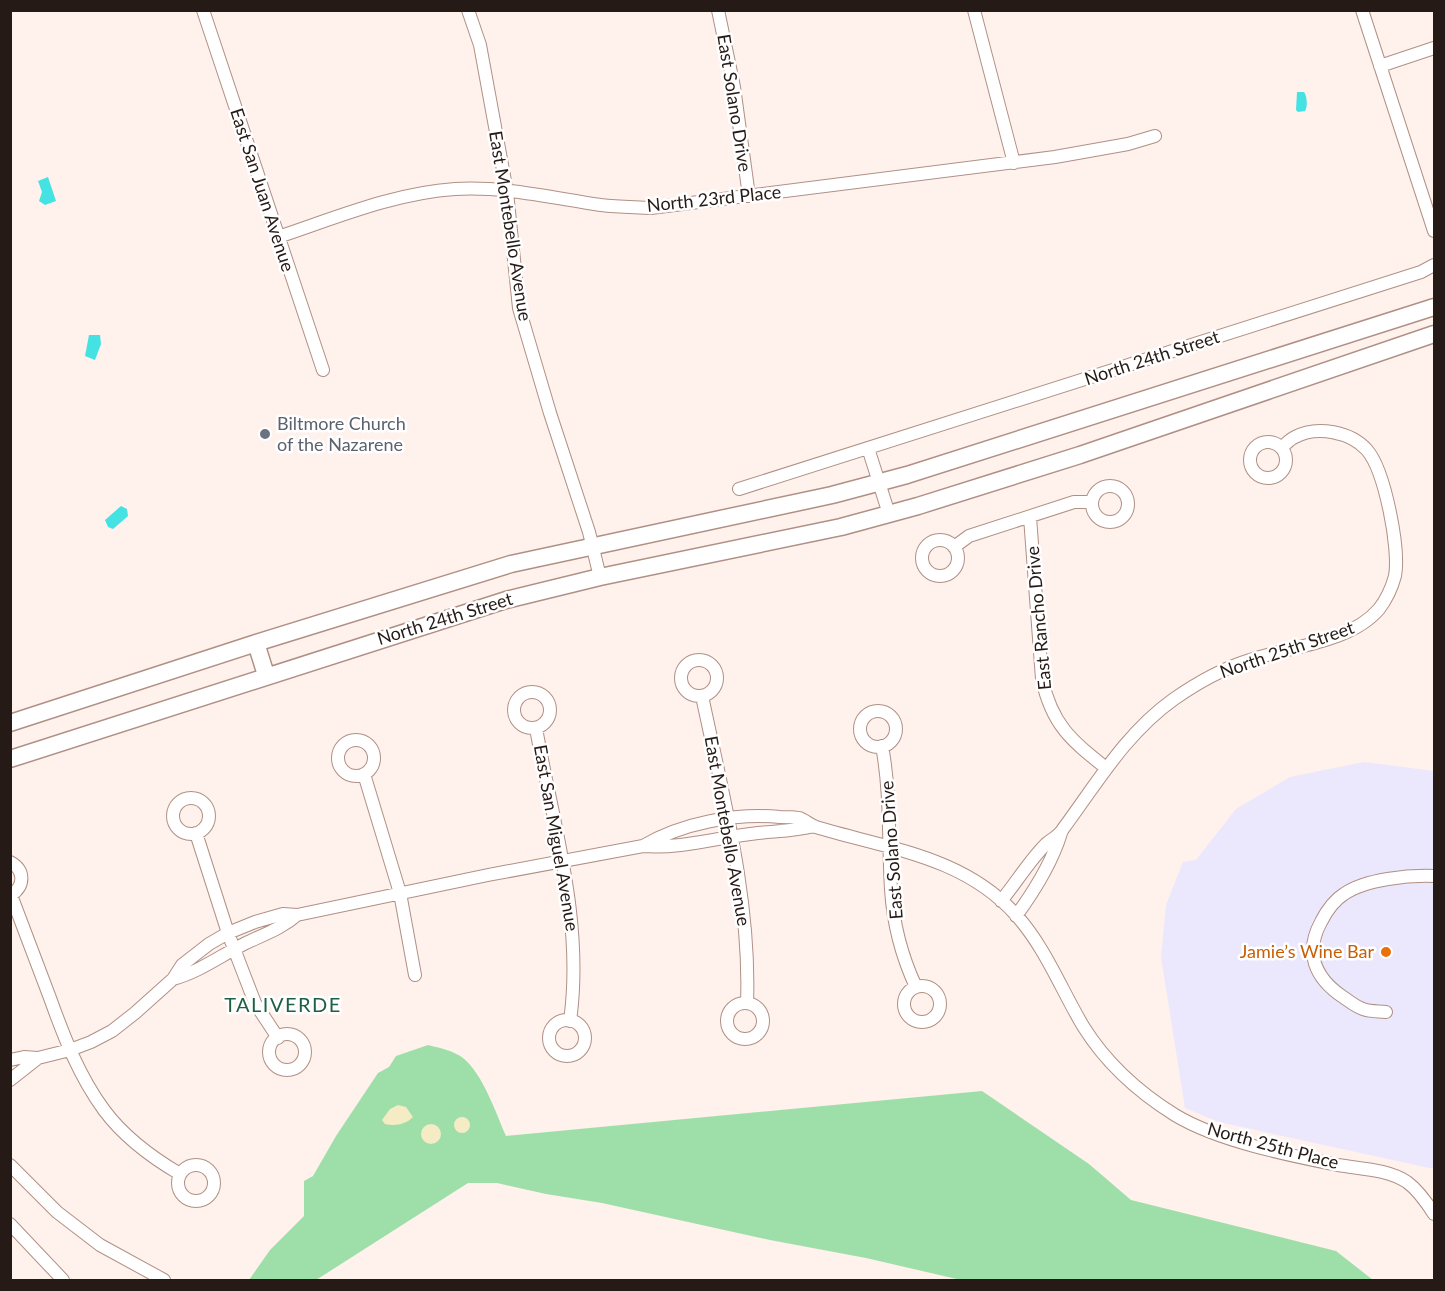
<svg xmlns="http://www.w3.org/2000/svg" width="1445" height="1291" viewBox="0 0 1445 1291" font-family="Lato,sans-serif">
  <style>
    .commercial { fill: #ebe7fd }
    .green { fill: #9edfa9 }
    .sand { fill: #f5ebc5 }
    .water { fill: #45e2e4 }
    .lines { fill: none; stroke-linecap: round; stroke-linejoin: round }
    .minor-casing { stroke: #b09085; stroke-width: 14 }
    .secondary-casing { stroke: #b09085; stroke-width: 19 }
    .minor { stroke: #fff; stroke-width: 12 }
    .secondary { stroke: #fff; stroke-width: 16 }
    .worship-dot { fill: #6b7280; stroke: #fff; stroke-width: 2 }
    .food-dot { fill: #e8710a; stroke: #fff; stroke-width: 2 }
    .labels { text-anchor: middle; stroke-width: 5; stroke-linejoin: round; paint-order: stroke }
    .street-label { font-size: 18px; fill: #261a16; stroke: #fff }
    .worship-label { font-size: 18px; fill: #5b616d; stroke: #fff; text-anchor: start }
    .food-label { font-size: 18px; fill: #c56008; stroke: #fff; text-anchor: end }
    .neighbourhood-label { font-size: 20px; letter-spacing: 1.5px; fill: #1d6046; stroke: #fff }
  </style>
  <rect width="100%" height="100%" fill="#fff1ec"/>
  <path class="commercial" d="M1364,762L1434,771V1169L1219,1122L1185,1108L1161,957L1166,905L1183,862L1196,860L1236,809L1290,777Z"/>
  <path class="green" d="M428,1045C440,1048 454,1051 463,1058C483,1074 496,1113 506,1136L982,1091L1089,1164L1131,1200L1336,1251L1373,1280H961L866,1258L770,1240L602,1203L546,1194L497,1183H468L316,1280H249L270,1250L304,1216V1181L313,1176L336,1136L378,1073L389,1067L396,1056Z"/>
  <path class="sand" d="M398,1105L406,1107L413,1117C405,1125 395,1126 385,1124L382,1120L390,1109Z
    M454 1125a8 8 0 1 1 16 0a8 8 0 1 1-16 0Z
    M421 1134a10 10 0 1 1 20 0a10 10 0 1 1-20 0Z"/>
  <path class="water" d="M1297,92H1304C1307,96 1308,106 1305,111L1298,112L1296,110Z
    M48,177L56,201L45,205L39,201L42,192L38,181Z
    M89,335H100L101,344L95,360L85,356Z
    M121,506L127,509L128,516L113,529L108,527L105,520Z"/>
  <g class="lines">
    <g class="minor-casing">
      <path id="minor" d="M203,10L323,370
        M468,10L480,45L507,192L519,308L550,413L589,532L600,577
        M718,10L734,87L749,196
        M974,10L1014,163
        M1362,10L1434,231
        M1380,66L1434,48
        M278,237C335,218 394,193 455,189C503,186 553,198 601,205C618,207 634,207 651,208L1055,157L1128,144L1155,136
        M1250 460a18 18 0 1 1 36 0a18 18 0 1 1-36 0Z
        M868,448L889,514
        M1092 504a18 18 0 1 1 36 0a18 18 0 1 1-36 0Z
        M739,489L1421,272L1434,265
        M1030,517L1042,679C1052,725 1071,740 1106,768
        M922 558a18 18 0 1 1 36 0a18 18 0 1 1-36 0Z
        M954,547L969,536L1074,502H1092
        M681 678a18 18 0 1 1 36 0a18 18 0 1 1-36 0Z
        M514 710a18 18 0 1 1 36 0a18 18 0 1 1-36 0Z
        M702,696C723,796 751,901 747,1003
        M860 729a18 18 0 1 1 36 0a18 18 0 1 1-36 0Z
        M536,728C553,825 584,921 570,1021
        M338 758a18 18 0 1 1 36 0a18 18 0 1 1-36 0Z
        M882,746C891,794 888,841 891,889C893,922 902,957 916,987
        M364,774L400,893L415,975
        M173 816a18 18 0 1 1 36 0a18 18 0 1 1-36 0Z
        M196,833L228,933L255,1003L278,1038
        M643,846C682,823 735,813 780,817C786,817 794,817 799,818C805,820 810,825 816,827C888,849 964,856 1017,916C1046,949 1061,989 1083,1026C1106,1063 1138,1092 1175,1115C1218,1141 1288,1155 1338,1165C1361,1169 1387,1169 1407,1182C1418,1190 1427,1203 1434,1214
        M10,862C25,870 25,886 11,895C24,929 37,964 50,998C64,1037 79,1076 104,1110C124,1137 151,1157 180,1174
        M1001,901C1016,883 1029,861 1046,844C1052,839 1059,836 1063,829C1097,783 1126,733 1174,699C1197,683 1224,668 1250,660C1291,646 1350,643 1379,609C1386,600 1392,587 1395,576C1400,549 1385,471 1367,450C1351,432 1317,425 1295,437C1290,439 1286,444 1281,448
        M1016,916C1035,890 1052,863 1061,833
        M173,979C199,972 220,956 244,944C262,935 281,929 297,915
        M904 1004a18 18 0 1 1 36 0a18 18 0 1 1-36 0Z
        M727 1021a18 18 0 1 1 36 0a18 18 0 1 1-36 0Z
        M1386,1012C1379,1011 1370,1012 1363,1009C1356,1007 1349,1001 1343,997C1315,978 1304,953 1321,922C1327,910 1333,901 1344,894C1366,879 1409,875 1434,876
        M549 1038a18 18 0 1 1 36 0a18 18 0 1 1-36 0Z
        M269 1052a18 18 0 1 1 36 0a18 18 0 1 1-36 0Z
        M10,1060L24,1057L38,1058L70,1050L91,1042L112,1031L135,1013L173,979L182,965L209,944L228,933L255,922L283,914L297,915L488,875L643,846C683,849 719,837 758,833C777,831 795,831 814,826
        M10,1080L38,1058
        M10,1165L57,1212L100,1245L164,1280
        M178 1183a18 18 0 1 1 36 0a18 18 0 1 1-36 0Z
        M10,1224L63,1280"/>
    </g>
    <g class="secondary-casing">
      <path id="secondary" d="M256,643L266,675
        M10,723L256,643L511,564L832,495L907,475L1434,307
        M10,759L506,600L600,577L841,527L918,506L1080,455L1434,334"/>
    </g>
    <use href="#minor" class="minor"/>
    <use href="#secondary" class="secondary"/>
  </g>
  <circle class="worship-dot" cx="265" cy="434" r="6"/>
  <circle class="food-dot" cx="1386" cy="952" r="6"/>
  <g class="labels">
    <g class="street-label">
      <text transform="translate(734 103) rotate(81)" y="6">East Solano Drive</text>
      <text transform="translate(262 190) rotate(72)" y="6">East San Juan Avenue</text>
      <text transform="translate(714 199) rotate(-6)" y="6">North 23rd Place</text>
      <text transform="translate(510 226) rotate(81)" y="6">East Montebello Avenue</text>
      <text transform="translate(1152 358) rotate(-18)" y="6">North 24th Street</text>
      <text transform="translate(1039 618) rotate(-95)" y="6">East Rancho Drive</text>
      <text transform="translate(445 619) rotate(-17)" y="6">North 24th Street</text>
      <text transform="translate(1287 650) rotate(-19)" y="6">North 25th Street</text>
      <text transform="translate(727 831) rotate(80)" y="6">East Montebello Avenue</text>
      <text transform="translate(556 838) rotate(80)" y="6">East San Miguel Avenue</text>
      <text transform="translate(892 850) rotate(-94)" y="6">East Solano Drive</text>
      <text transform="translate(1273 1146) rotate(15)" y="6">North 25th Place</text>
    </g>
    <g class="worship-label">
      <text x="277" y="430">Biltmore Church<tspan x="277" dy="21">of the Nazarene</tspan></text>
    </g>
    <g class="food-label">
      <text x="1374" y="958">Jamie’s Wine Bar</text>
    </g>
    <g class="neighbourhood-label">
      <text x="283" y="1012">TALIVERDE</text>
    </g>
  </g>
  <rect width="1445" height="1291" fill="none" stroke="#261a16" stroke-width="24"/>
</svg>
